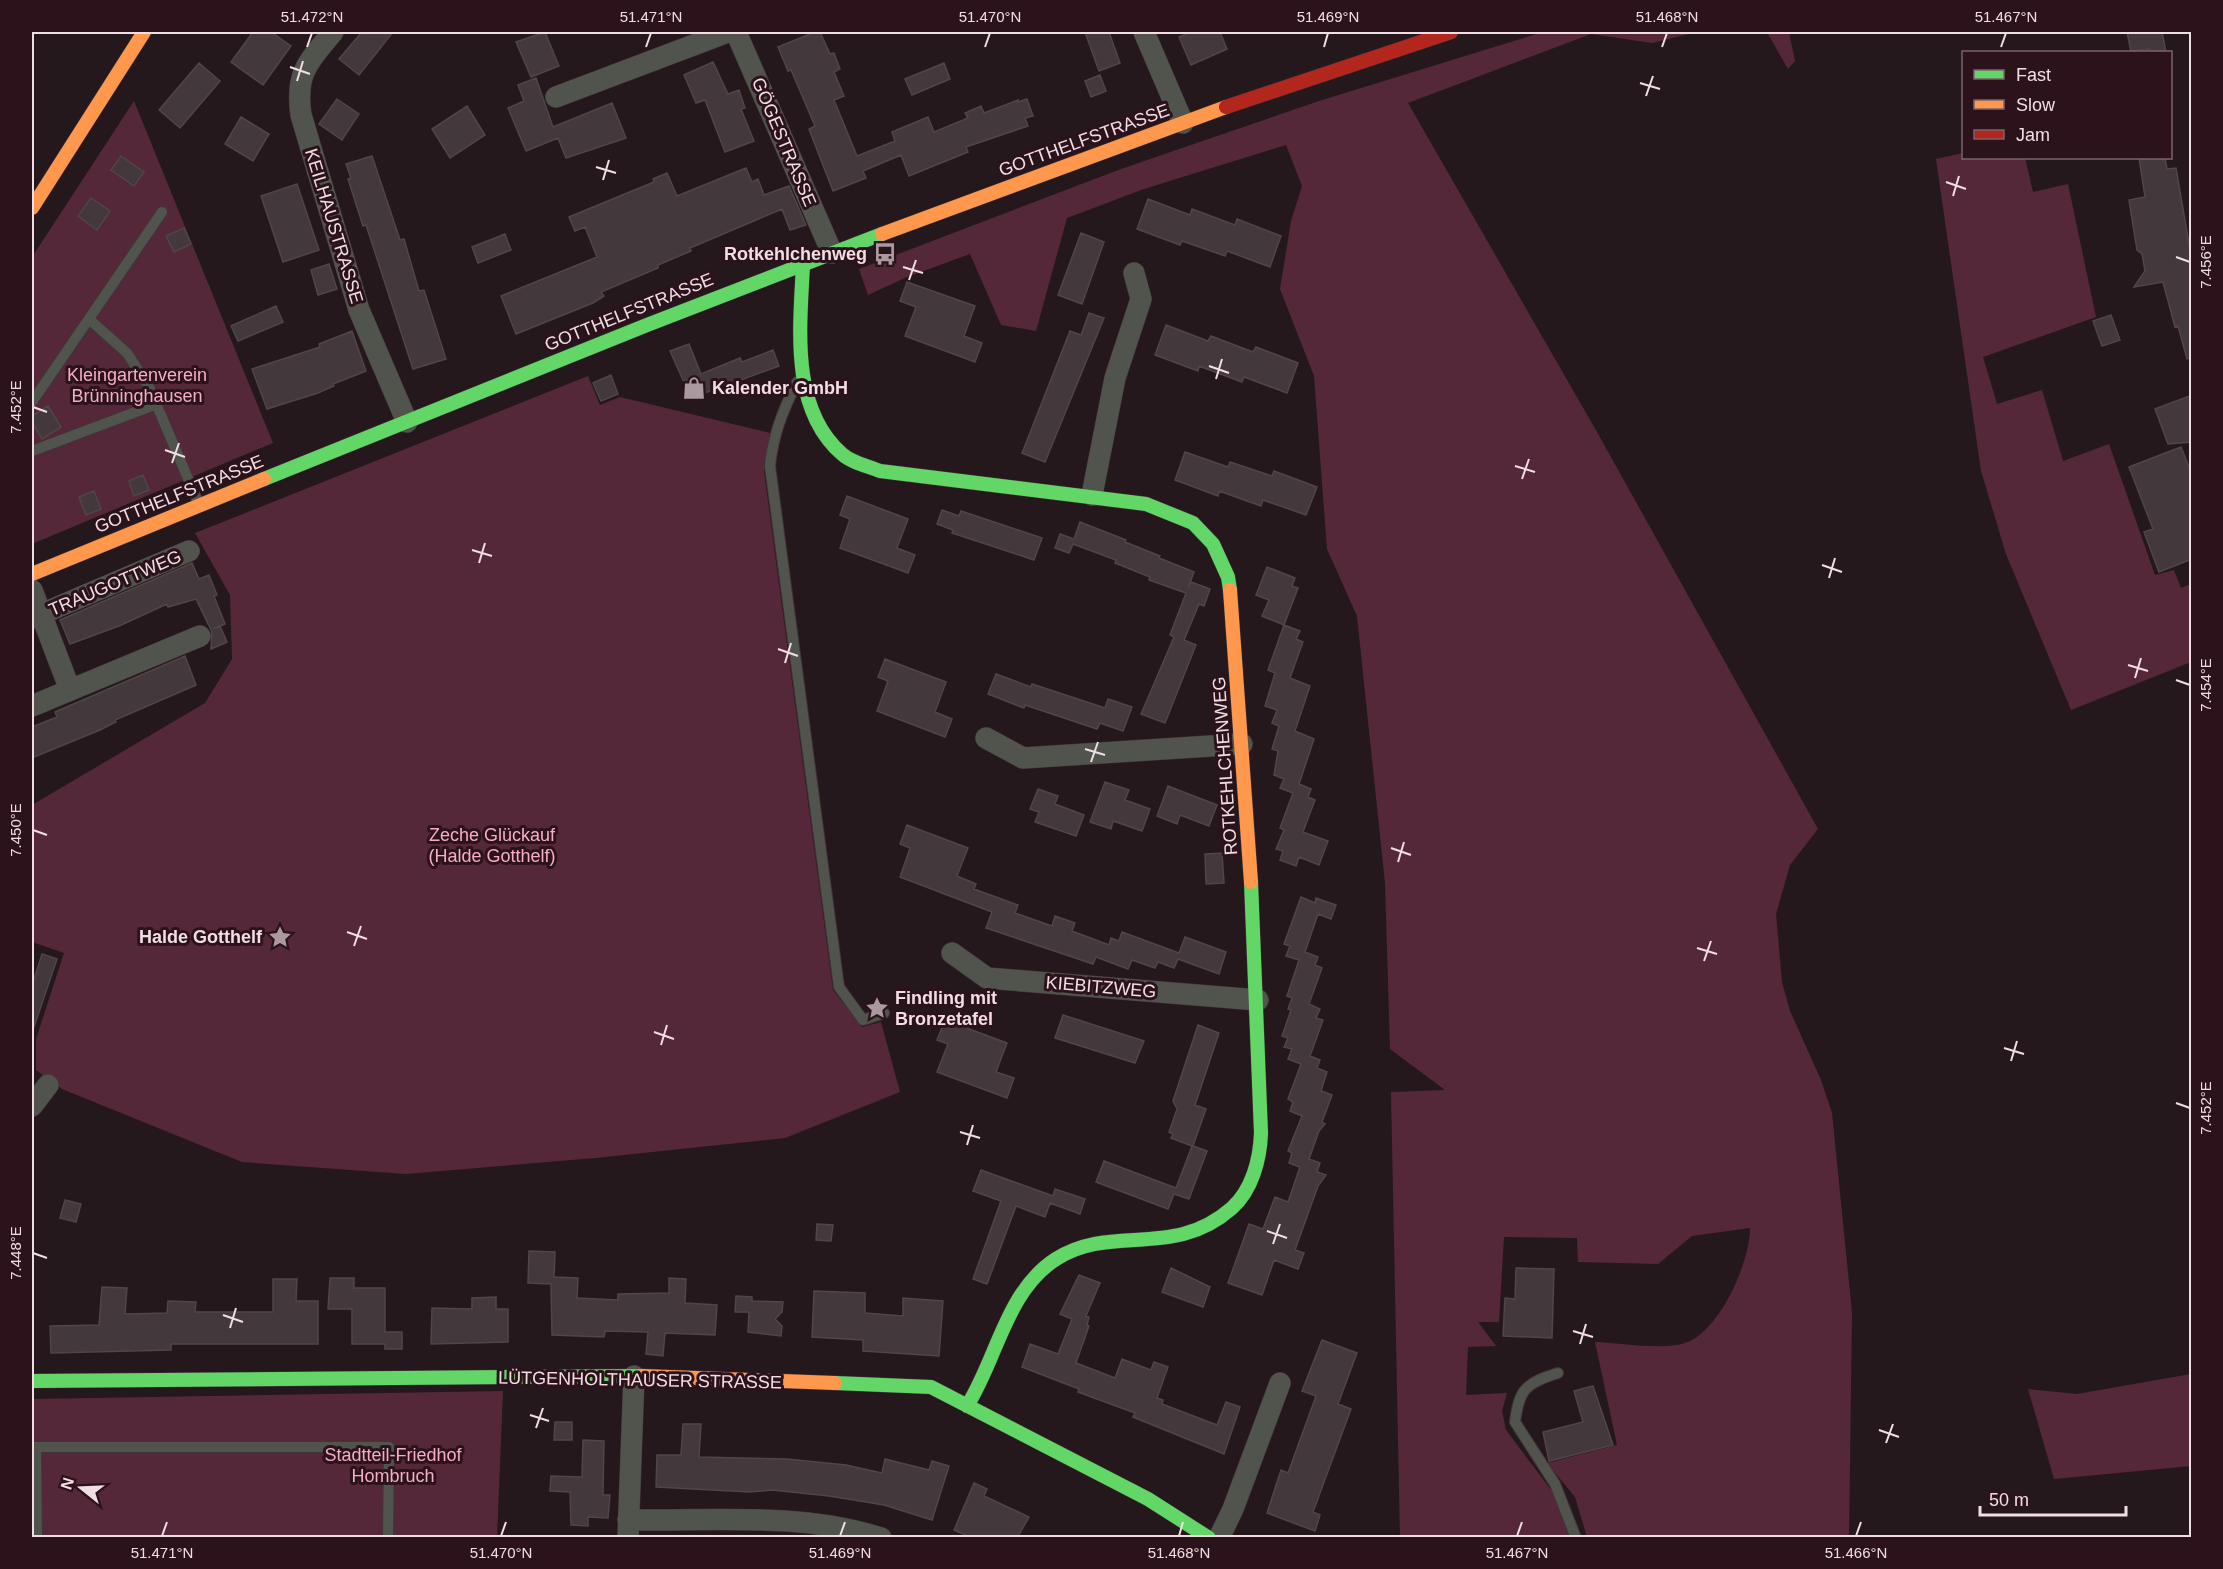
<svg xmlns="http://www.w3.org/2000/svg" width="2223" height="1569" viewBox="0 0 2223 1569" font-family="Helvetica,sans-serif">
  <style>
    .green { fill: #552839 }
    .building { fill: #43383c; stroke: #504548; stroke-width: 1.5 }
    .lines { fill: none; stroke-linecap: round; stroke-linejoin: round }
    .lane-casing { stroke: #413539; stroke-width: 12 }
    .street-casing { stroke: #413539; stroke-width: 22 }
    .fast-casing { stroke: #413539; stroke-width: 15 }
    .slow-casing { stroke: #413539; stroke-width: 15 }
    .jam-casing { stroke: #413539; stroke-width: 15 }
    .lane { stroke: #50544c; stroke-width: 10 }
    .street { stroke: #50544c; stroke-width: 21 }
    .fast { stroke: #63d668; stroke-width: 14 }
    .slow { stroke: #ff974d; stroke-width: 14 }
    .jam { stroke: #b3261e; stroke-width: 14 }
    .ticks { fill: none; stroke: #f1dee4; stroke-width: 2 }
    .labels { text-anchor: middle; stroke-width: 6; stroke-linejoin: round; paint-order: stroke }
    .street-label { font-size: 18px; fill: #f1dee4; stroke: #2b121b }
    .poi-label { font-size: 18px; font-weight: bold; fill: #f1dee4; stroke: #2b121b; text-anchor: end }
    .park-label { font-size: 18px; fill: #f7adc6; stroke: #2b121b }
    .neatline { fill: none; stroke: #f1dee4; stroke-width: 2 }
    .ticks-label { font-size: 15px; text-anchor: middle; fill: #f1dee4 }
  </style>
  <rect width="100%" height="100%" fill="#25181c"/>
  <path class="green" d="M1543,32H1697L1652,43L1591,34L1408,103L1597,432L1818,829L1790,865L1776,914L1782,982L1790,1011L1821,1080L1832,1113L1852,1312L1849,1537H1587L1575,1497L1547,1463L1617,1445L1595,1342C1619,1343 1666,1351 1688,1342C1721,1328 1750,1262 1750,1228L1692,1236L1658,1264L1578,1262L1577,1238L1504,1237L1499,1322H1478L1496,1346L1468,1347L1466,1395L1507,1393L1502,1411L1506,1430L1561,1503L1570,1537H1400L1391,1092L1445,1090L1390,1049L1385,883L1357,616L1327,549L1314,376L1280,289L1291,221L1302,186L1286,145L1144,189L1067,218L1036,331L1001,325L970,254L907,277L868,295L859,269L1121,169L1319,101Z
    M1767,32H1789L1795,61L1788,69Z
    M134,101L273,443L32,544V257Z
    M1963,153L1964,158H2025L2033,192L2068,184L2096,317L1983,357L1997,404L2042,390L2063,461L2109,444L2155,575L2174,570L2181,588L2191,584V662L2071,710L2006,554L1981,471L1936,159Z
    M588,376L600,405L620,397L770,433L764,471L833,990L862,1027L881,1022L900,1092L785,1138L595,1158L406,1174L242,1162L62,1089L36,1070V1039L64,953L32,942V805L205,703L232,659L230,595L195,533Z
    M2191,1374V1466L2054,1479L2028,1389L2077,1394Z
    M503,1391L497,1537H32V1399Z"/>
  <path class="building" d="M253,32H271L291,46L263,85L231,62Z
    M362,32H393L359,75L339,59Z
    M545,32L559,66L531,77L516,42Z
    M815,32H820L830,54L834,53L840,69L834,72L844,96L834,100L857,156L895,141L892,132L928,117L934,132L968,118L965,113L981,106L984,113L1018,100V102L1027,99L1033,116L1025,118L1028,126L966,147L968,152L909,176L901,155L863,171L866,178L833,191L809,129L815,126L791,70L788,71L778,47Z
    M1085,32H1109L1120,63L1099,71Z
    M1191,32H1220L1227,49L1191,65L1179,37Z
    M2127,32H2162L2166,52H2150L2149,49L2131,52Z
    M713,62L728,94L739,90L745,108L741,109L754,141L725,152L705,100L696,103L684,75Z
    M199,63L220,81L180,128L159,110Z
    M944,63L950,79L912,95L905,79Z
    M1100,75L1106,91L1091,97L1085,81Z
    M536,78L553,127L612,103L626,138L566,158L558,138L526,151L508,108L524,101L518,85Z
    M337,99L359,114L342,140L319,124Z
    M467,106L485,135L450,158L432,129Z
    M241,117L269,134L253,161L225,144Z
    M121,156L144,172L134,186L111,170Z
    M372,156L400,240L404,239L419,291L424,290L446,359L413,369L366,225L363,226L348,179L351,178L346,164Z
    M2139,158H2165L2167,169L2176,168L2192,261V358L2187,359L2178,326L2175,327L2163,282L2134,287L2145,271L2142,254L2137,250L2129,200L2145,197Z
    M746,168L752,182L758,179L764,195L789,186L806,225L790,230L782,209L690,248L691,251L658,265V268L601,292L604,296L593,303L516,334L501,296L597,257L585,227L575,231L569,217L654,182L653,179L667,173L677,196Z
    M297,184L319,250L283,262L261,196Z
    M91,198L110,211L97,230L78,216Z
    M1148,199L1190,215L1192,209L1235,225L1237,219L1281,236L1270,267L1227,251L1225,256L1182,241L1180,245L1137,229Z
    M184,228L191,244L174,252L166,236Z
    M1081,233L1104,242L1082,304L1058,295Z
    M505,234L511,250L478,263L472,247Z
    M329,264L337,289L318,295L311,270Z
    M907,282L975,306L964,336L982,343L975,362L905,336L916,307L900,301Z
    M276,306L283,322L238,341L231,326Z
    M1089,313L1104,318L1045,462L1022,453L1070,331L1081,335Z
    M2111,315L2120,340L2102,346L2093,321Z
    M1166,325L1208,341L1211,336L1253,352L1256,347L1298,363L1287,393L1244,377L1242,382L1199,366L1198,371L1155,355Z
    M352,331L366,371L333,384L334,386L318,393L267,409L252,369L320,347L319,344Z
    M689,344L701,374L740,358L742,362L773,350L779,366L691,398L670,351Z
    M611,375L618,394L601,401L593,383Z
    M2192,395V442L2168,444L2155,409Z
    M48,406L61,427L42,439L32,422V416Z
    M2181,447L2192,475V559L2159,572L2144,532L2153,529L2129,467Z
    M1185,452L1228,467L1230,462L1272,476L1274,471L1317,487L1306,515L1263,500L1261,506L1219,491L1218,496L1175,480Z
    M143,475L149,490L134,496L129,481Z
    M94,491L101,509L86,515L79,497Z
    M847,496L908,519L897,548L915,555L908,573L840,548L850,519L840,515Z
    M942,510L959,516L961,511L1042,538L1034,560L952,533L953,530L937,524Z
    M1080,522L1126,540L1125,542L1160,556L1159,558L1194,572L1188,588L1191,582L1210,589L1204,606L1199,604L1184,640L1196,645L1165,723L1141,714L1174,637L1170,635L1186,593L1149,580L1150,577L1115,563L1116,560L1073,544L1069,553L1055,548L1060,534L1074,539Z
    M192,563L199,579L209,575L217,595L214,596L225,624L213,629L220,626L227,642L211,649L212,632L196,599L168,607L167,604L119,626L70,644L60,620Z
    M1267,567L1295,578L1292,586L1298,588L1284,625L1262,616L1269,600L1256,595Z
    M1284,625L1300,631L1296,639L1303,642L1290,678L1310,686L1295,731L1314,739L1299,784L1311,789L1308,797L1315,800L1303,832L1328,841L1319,865L1299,857L1296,866L1280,860L1283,851L1276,849L1284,830L1280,828L1293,793L1280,788L1284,779L1274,775L1278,751L1272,749L1279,726L1272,723L1277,710L1265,706L1275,673L1268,670Z
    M185,656L196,685L115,720L116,722L100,730L32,758V727L57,717L55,712Z
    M885,659L946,682L935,712L952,719L945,737L877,711L888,681L878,677Z
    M996,674L1031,687L1032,684L1105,708L1108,699L1132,707L1123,731L1100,723L1097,729L1025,705L1024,708L988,694Z
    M1105,782L1129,790L1125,800L1150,809L1142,831L1113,821L1111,829L1090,822Z
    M1168,786L1217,805L1209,826L1180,815L1177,824L1157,816Z
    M1038,789L1058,796L1055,804L1084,815L1076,836L1035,822L1039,812L1030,809Z
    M907,825L968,848L957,876L976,884L974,889L1018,905L1015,913L1052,926L1055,916L1075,923L1072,931L1109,945L1111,938L1119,941L1122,932L1179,953L1185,937L1226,952L1219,974L1178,959L1174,968L1158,962L1155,968L1132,960L1128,969L1096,957L1093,964L986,928L992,912L900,877L910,848L900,844Z
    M1222,853L1224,883L1206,884L1205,854Z
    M1301,897L1315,903L1316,898L1336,905L1331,919L1318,914L1305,952L1318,957L1315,965L1322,968L1309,1004L1320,1009L1316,1018L1323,1020L1310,1056L1320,1060L1317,1068L1327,1072L1321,1091L1332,1095L1322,1122L1325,1124L1319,1131L1309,1159L1320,1163L1317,1172L1326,1175L1318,1186L1295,1250L1304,1253L1298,1269L1274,1260L1262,1295L1228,1283L1249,1224L1263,1229L1275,1197L1288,1202L1300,1167L1289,1163L1292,1153L1288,1151L1302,1116L1290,1111L1293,1102L1288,1099L1301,1064L1288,1059L1292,1049L1284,1047L1288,1038L1282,1036L1291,1010L1288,1009L1292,998L1287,996L1299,960L1286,956L1290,946L1284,944Z
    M42,954L57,959L34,1027H32V985Z
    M1063,1015L1144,1041L1135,1063L1055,1038Z
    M945,1020L1007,1043L996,1072L1014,1078L1007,1098L937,1072L948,1044L937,1040Z
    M1198,1025L1219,1033L1195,1105L1206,1109L1193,1146L1207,1151L1189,1199L1174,1194L1168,1209L1096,1182L1104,1161L1176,1188L1192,1146L1171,1138L1173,1134L1169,1132L1177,1109L1173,1101Z
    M981,1170L1053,1196L1055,1189L1085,1199L1080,1214L1050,1203L1045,1217L1016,1206L987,1284L973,1279L1001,1201L973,1191Z
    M65,1200L81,1204L76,1222L60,1218Z
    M817,1224L833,1225L831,1241L816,1240Z
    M529,1251L555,1252L554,1277L578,1278L577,1298L618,1300V1294L669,1293V1278L686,1279L685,1303L717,1305L715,1335L665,1333L663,1356L646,1354L648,1332L605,1331L604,1337L552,1335L551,1284L528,1283Z
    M1171,1268L1210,1287L1203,1307L1162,1292Z
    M1516,1268L1554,1269L1552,1338L1503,1336L1505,1298L1515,1299Z
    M1079,1275L1100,1283L1086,1316L1089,1317L1087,1325L1089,1326L1076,1363L1115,1378L1122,1359L1151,1370L1154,1362L1168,1367L1157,1398L1163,1400L1162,1404L1217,1425L1226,1402L1240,1407L1224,1454L1133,1417L1135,1413L1078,1392L1079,1389L1022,1367L1030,1344L1058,1354L1072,1319L1060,1314Z
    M330,1278H354V1288H385V1332H402V1349H385V1344H352V1309H328Z
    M273,1279H297L296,1301H318V1344H171V1350L51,1353L50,1326L99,1325L102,1287L127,1288L125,1314L167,1313L168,1301L196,1302L195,1312H273Z
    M814,1291L865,1293V1313L903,1316V1298L943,1301L939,1356L863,1351V1340L812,1337Z
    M736,1296L752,1297V1301L783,1302L782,1312L775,1319L782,1326L781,1336L748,1332L749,1312H735Z
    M496,1297V1309H508V1342L431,1344L432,1308L472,1309V1298Z
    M1322,1340L1357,1353L1338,1404L1351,1409L1313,1512L1320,1515L1315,1531L1267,1513L1281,1470L1288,1473L1316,1396L1302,1391Z
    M1593,1386L1613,1445L1549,1461L1543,1432L1583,1422L1574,1391Z
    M555,1422H572V1440H554Z
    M683,1424H701L699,1457L787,1459L846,1465L882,1473L885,1459L929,1470L932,1461L949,1466L932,1520L884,1505L829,1496L772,1490L750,1492L656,1487L657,1455H681Z
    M583,1440L604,1441L603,1495H610L608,1518L588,1517V1526L571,1525L570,1492L550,1491L551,1476L582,1477Z
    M974,1483L987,1489L984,1496L1029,1517L1017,1538H973L954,1530Z"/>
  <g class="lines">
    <g class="lane-casing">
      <path id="lane" d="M90,320L127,353L149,387L198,502
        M797,382C783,410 773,435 770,466L839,987L863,1020L884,1013
        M32,402L162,212
        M32,451L157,404
        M1558,1373C1526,1383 1519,1389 1515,1422L1555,1484L1576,1538
        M32,1447H389L388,1538
        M36,1447L37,1538"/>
    </g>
    <g class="street-casing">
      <path id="street" d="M333,32C308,62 295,73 301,115L359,310L407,422
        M736,32L832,253
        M1144,32L1183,123
        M556,97L728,32
        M1092,495L1115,378L1141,299L1134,273
        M32,590L70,690
        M32,618L189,551
        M32,706L200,636
        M986,738L1023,758L1242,744
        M952,953L987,978L1258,1000
        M32,1106L48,1085
        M628,1520C711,1521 801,1512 881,1538
        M628,1538L634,1376
        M1219,1538L1233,1509L1280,1383"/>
    </g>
    <g class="fast-casing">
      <path id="fast" d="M803,265C800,327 790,409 842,454C852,463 868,466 880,471L1146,504L1193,523L1213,544L1228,577L1230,590
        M264,479L647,325L882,234
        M32,1381L643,1376
        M835,1383L931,1387L1148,1499L1209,1538
        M967,1406C997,1359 1006,1291 1056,1259C1113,1223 1173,1260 1232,1208C1252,1190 1260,1160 1261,1133L1251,882"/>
    </g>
    <g class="slow-casing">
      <path id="slow" d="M32,208L144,32
        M882,234L1226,107
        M32,574L264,479
        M1230,590L1251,882
        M643,1376L835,1383"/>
    </g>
    <g class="jam-casing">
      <path id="jam" d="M1226,107L1451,32"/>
    </g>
    <use href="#lane" class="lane"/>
    <use href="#street" class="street"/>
    <use href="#fast" class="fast"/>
    <use href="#slow" class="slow"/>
    <use href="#jam" class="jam"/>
  </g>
  <path class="ticks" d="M307,47L312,33M646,47L651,33M985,47L990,33M1324,47L1328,33M1662,47L1667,33M2001,47L2006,33M290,67L310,74M297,81L303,61M1640,83L1660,89M1646,96L1653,76M596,167L616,173M603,180L609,160M1946,182L1966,189M1953,196L1959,176M2176,257L2190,262M903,267L923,273M909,280L916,260M1209,366L1229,373M1216,379L1222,359M33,407L47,412M165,450L185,457M172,463L179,443M1515,466L1535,472M1522,479L1529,459M472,550L492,556M479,563L485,543M1822,565L1842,572M1829,578L1835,558M778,649L798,656M785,663L791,643M2128,665L2148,671M2135,678L2141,658M2176,680L2190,685M1085,749L1105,755M1091,762L1098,742M33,830L47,835M1391,848L1411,855M1398,862L1404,842M347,932L367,939M354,946L361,926M1697,948L1717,954M1704,961L1711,941M654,1032L674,1039M661,1045L667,1025M2004,1048L2024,1054M2011,1061L2017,1041M2176,1103L2190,1108M960,1132L980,1138M967,1145L973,1125M1267,1231L1287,1238M1273,1244L1280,1224M33,1253L47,1258M223,1315L243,1322M230,1328L236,1308M1573,1331L1593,1337M1580,1344L1586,1324M530,1415L549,1421M536,1428L543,1408M1879,1430L1899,1437M1886,1443L1893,1424M162,1536L167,1522M501,1536L506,1522M840,1536L845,1522M1179,1536L1183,1522M1517,1536L1522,1522M1856,1536L1861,1522"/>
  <defs>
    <g id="bus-bare" transform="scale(1.8)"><path d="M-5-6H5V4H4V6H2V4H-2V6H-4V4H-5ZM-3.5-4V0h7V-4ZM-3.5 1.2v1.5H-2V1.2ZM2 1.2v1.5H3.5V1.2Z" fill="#aa999e" stroke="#2b121b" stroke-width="2.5" paint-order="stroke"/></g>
    <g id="shop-bare" transform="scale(1.8)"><path d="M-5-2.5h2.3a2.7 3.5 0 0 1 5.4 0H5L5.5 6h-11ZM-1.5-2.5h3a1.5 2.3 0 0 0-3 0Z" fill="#aa999e" stroke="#2b121b" stroke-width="2.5" paint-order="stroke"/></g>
    <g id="sight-bare" transform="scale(1.8)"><path d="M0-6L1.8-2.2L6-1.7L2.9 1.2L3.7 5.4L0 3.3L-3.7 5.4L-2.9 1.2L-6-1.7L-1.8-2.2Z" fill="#aa999e" stroke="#2b121b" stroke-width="2.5" paint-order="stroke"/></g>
  </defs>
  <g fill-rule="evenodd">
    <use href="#bus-bare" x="885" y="254"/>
    <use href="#shop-bare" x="694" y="388"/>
    <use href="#sight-bare" x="280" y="937"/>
    <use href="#sight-bare" x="877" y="1008"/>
  </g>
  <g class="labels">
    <g class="street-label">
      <text transform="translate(1084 140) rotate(-20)" y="6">GOTTHELFSTRASSE</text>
      <text transform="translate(784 142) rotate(67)" y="6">GÖGESTRASSE</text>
      <text transform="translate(334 226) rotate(73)" y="6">KEILHAUSTRASSE</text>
      <text transform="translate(629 312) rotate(-22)" y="6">GOTTHELFSTRASSE</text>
      <text transform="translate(179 494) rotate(-22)" y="6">GOTTHELFSTRASSE</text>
      <text transform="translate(115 583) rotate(-23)" y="6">TRAUGOTTWEG</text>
      <text transform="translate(1225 766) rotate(-94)" y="6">ROTKEHLCHENWEG</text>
      <text transform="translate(1101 987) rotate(5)" y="6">KIEBITZWEG</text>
      <text transform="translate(640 1380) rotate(1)" y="6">LÜTGENHOLTHAUSER STRASSE</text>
    </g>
    <g class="poi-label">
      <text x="867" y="260">Rotkehlchenweg</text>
      <text x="712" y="394" text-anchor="start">Kalender GmbH</text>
      <text x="262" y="943">Halde Gotthelf</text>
      <text x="895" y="1004" text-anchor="start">Findling mit<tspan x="895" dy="21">Bronzetafel</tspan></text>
    </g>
    <g class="park-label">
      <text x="137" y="381">Kleingartenverein<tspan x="137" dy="21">Brünninghausen</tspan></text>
      <text x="492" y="841">Zeche Glückauf<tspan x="492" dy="21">(Halde Gotthelf)</tspan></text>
      <text x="393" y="1461">Stadtteil-Friedhof<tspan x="393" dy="21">Hombruch</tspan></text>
    </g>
  </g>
  <rect width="2223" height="1569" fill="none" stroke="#2b121b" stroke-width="66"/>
  <rect x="1962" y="51" width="210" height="108" fill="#2b121b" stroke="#7a646b" stroke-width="1.5"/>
  <rect x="1974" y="70" width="30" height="9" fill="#63d668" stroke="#7a646b" stroke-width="1.5"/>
  <text x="2016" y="81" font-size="18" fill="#f1dee4">Fast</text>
  <rect x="1974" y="100" width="30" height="9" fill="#ff974d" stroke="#7a646b" stroke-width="1.5"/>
  <text x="2016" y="111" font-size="18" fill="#f1dee4">Slow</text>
  <rect x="1974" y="130" width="30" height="9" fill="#b3261e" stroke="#7a646b" stroke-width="1.5"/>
  <text x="2016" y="141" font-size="18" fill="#f1dee4">Jam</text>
  <g transform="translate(81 1488) rotate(288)" stroke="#2b121b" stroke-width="4.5" paint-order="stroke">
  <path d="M0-4.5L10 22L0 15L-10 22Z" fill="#f1dee4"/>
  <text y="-9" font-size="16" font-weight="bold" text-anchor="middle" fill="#f1dee4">N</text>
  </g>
  <path d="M1980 1506v9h146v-9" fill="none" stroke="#f1dee4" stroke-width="3"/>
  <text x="1989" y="1506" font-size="18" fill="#f1dee4" stroke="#2b121b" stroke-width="4.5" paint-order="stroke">50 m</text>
  <rect x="33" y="33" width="2157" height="1503" class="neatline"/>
  <g class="ticks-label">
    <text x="312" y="22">51.472°N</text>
    <text x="651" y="22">51.471°N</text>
    <text x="990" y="22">51.470°N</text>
    <text x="1328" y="22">51.469°N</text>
    <text x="1667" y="22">51.468°N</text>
    <text x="2006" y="22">51.467°N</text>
    <text transform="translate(2206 262) rotate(-90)" y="5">7.456°E</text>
    <text transform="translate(16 407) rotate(-90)" y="5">7.452°E</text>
    <text transform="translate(2206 685) rotate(-90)" y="5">7.454°E</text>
    <text transform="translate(16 830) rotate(-90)" y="5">7.450°E</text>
    <text transform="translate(2206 1108) rotate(-90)" y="5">7.452°E</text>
    <text transform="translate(16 1253) rotate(-90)" y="5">7.448°E</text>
    <text x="162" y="1558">51.471°N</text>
    <text x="501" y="1558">51.470°N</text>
    <text x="840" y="1558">51.469°N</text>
    <text x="1179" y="1558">51.468°N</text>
    <text x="1517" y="1558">51.467°N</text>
    <text x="1856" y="1558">51.466°N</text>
  </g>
</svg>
